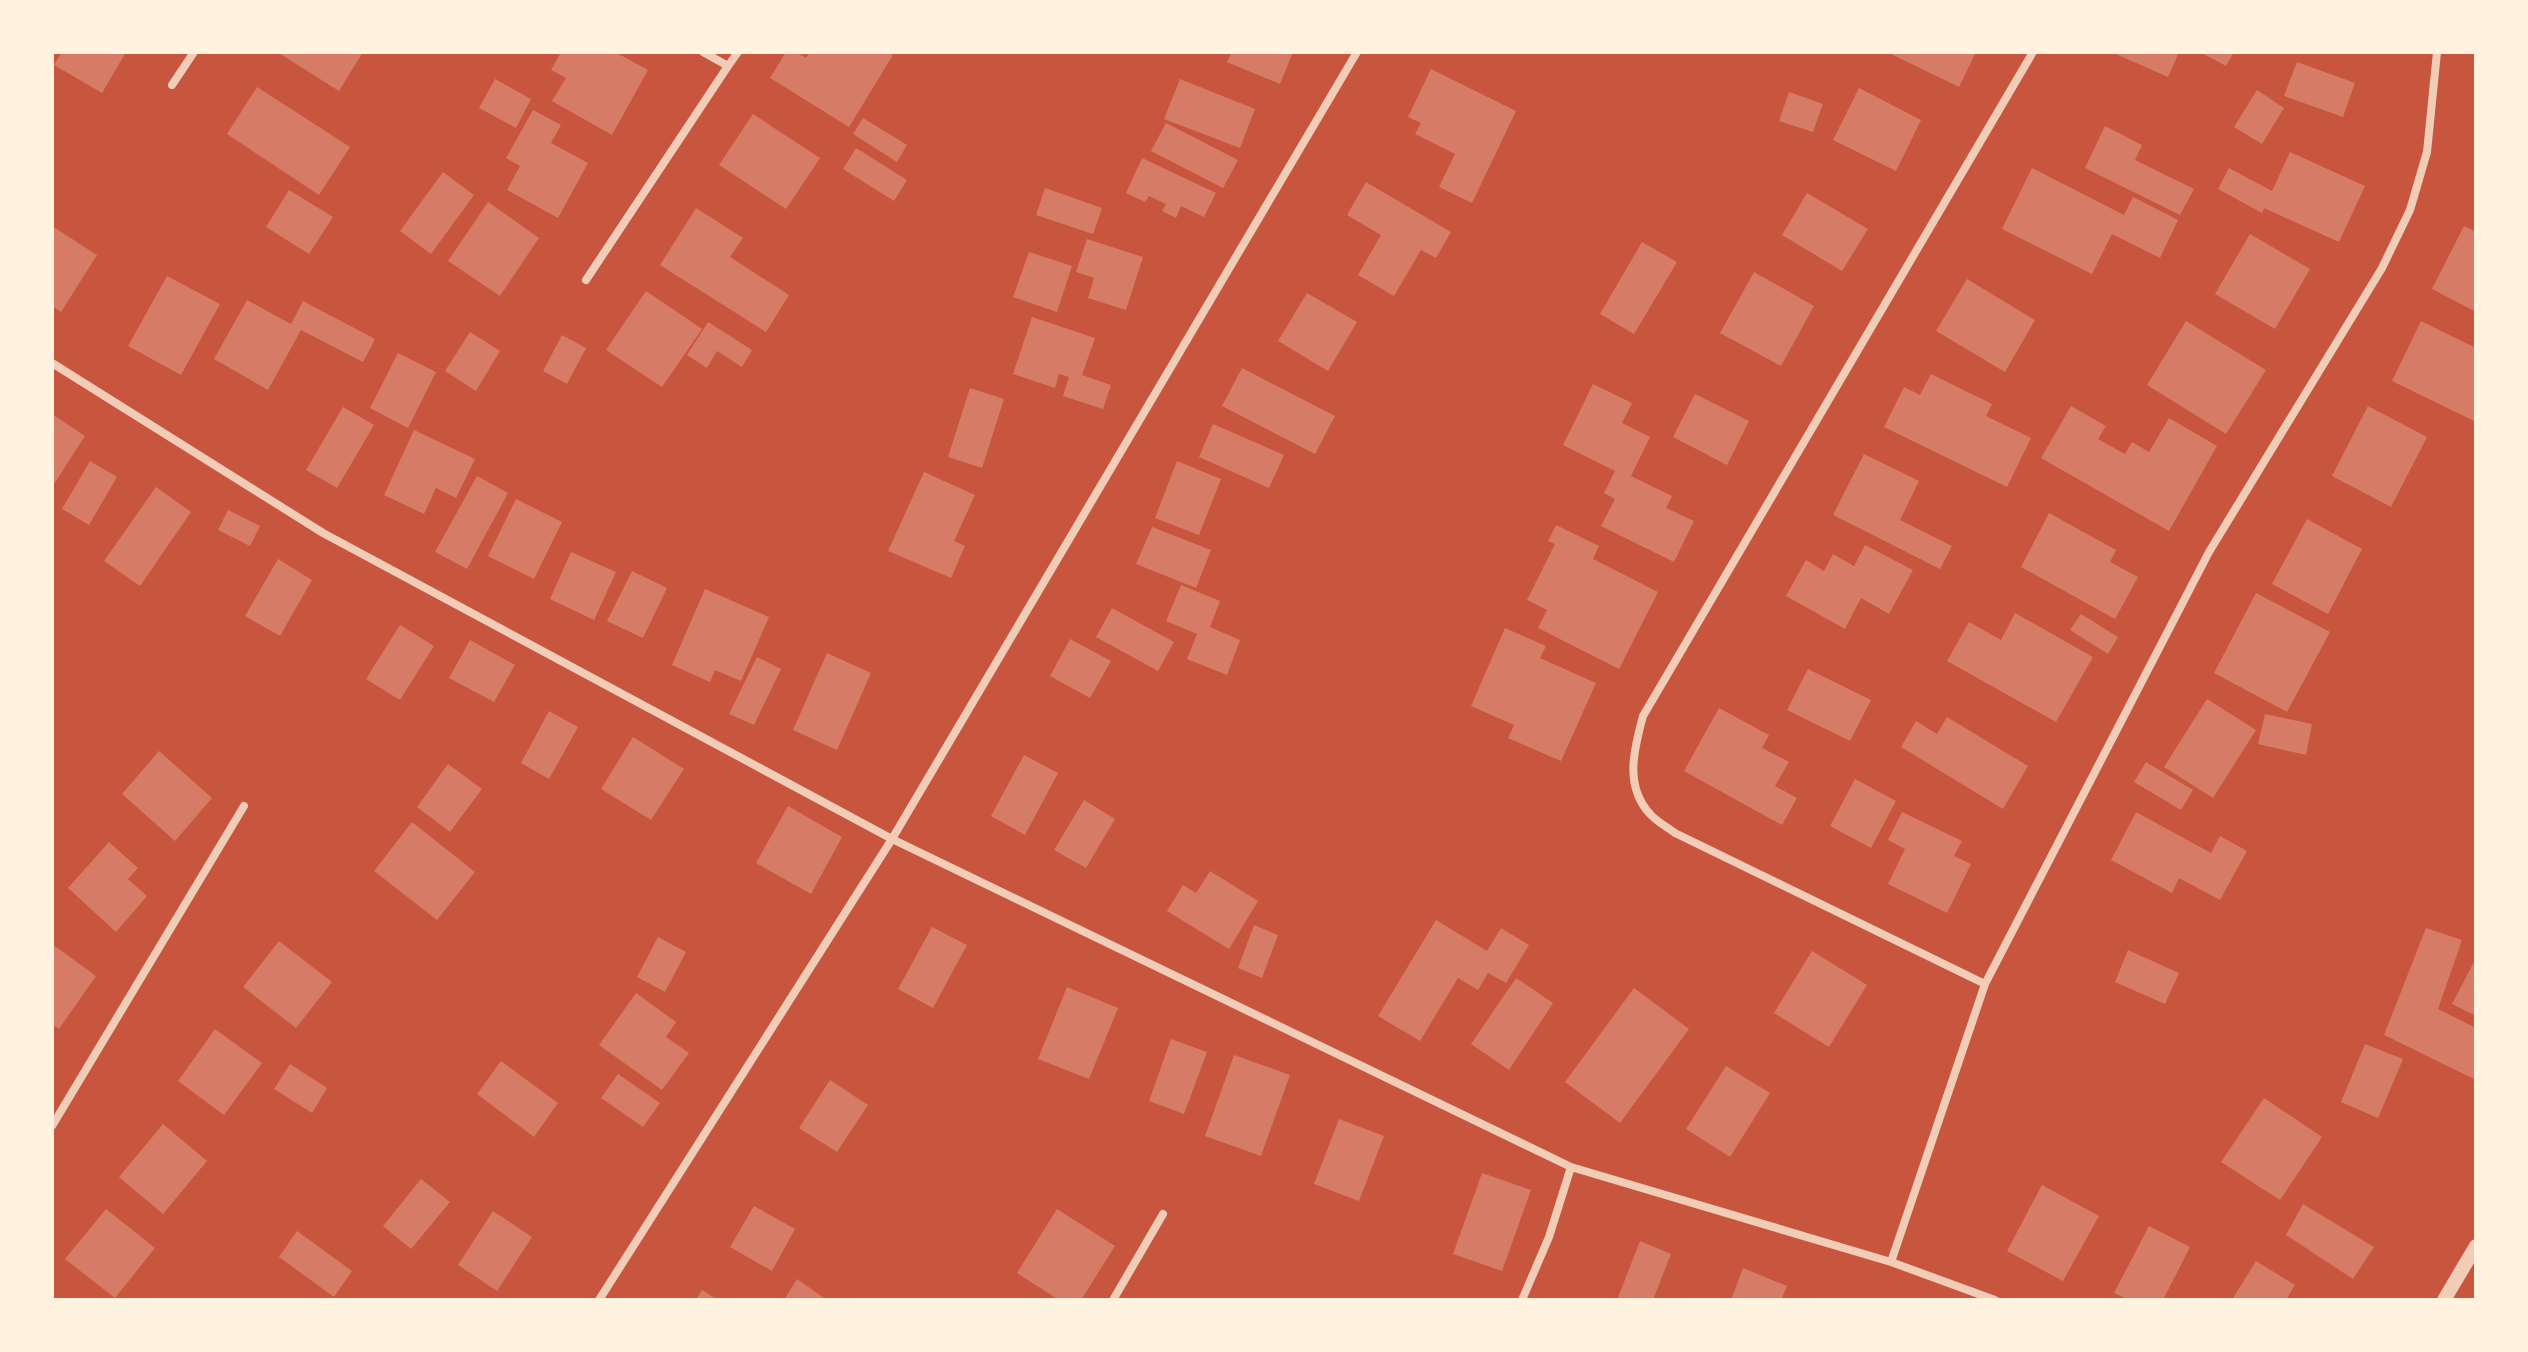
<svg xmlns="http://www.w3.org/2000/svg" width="2528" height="1352" viewBox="0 0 2528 1352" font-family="Commissioner,sans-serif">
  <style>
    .building { fill: #d67c66 }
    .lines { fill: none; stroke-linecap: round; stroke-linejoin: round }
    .minor { stroke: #f1ccb7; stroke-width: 8 }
    .tertiary { stroke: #f1ccb7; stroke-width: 14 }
  </style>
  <rect width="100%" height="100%" fill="#c8553d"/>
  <path class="building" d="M62,52H126L102,93L54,65Z
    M277,52H363L339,91Z
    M561,52H615L648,70L612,135L552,101L566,78L551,70Z
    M786,52H796L806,58L810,52H887L893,55L849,127L770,78Z
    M1232,52H1293L1280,84L1227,62Z
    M1892,52H1976L1959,87L1891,54Z
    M2111,52H2179L2168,77Z
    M2200,52H2234L2226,66Z
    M2297,62L2355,83L2343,117L2284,96Z
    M1431,69L1516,111L1472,203L1439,187L1455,154L1415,134L1421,123L1408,117Z
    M495,79L531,99L516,128L479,108Z
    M1180,79L1255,109L1240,148L1164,119Z
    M257,87L350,147L319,195L227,134Z
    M1859,88L1921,120L1896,171L1833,140Z
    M2257,90L2284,108L2262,144L2234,127Z
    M1789,92L1823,104L1813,132L1779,121Z
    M533,110L561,125L551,143L588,163L558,218L507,190L520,166L506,158Z
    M753,114L820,158L786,209L719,165Z
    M863,118L907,145L897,162L853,134Z
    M1166,123L1238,160L1223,188L1151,151Z
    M2105,126L2142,145L2135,160L2194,189L2180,215L2085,168Z
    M856,148L907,180L894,201L843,169Z
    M2290,152L2365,186L2339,242L2264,208L2262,213L2218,189L2229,168L2272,191Z
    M1142,158L1216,193L1204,217L1181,206L1176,218L1162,211L1166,204L1149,196L1145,202L1126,193Z
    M2032,168L2124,215L2133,197L2178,220L2160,258L2112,234L2092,274L2002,229Z
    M443,172L474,195L431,254L400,231Z
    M1366,182L1451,232L1436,258L1421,250L1394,296L1358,275L1381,235L1347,215Z
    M1045,188L1102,208L1093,234L1036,215Z
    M289,190L333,217L309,254L266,227Z
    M1807,193L1868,229L1842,271L1782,235Z
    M488,202L539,238L500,296L448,261Z
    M696,208L743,238L730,257L789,295L766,332L660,265Z
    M52,226L97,255L61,312L52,306Z
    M2464,226L2476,232V312L2432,289Z
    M2250,234L2310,269L2275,329L2215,294Z
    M1087,239L1143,257L1126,310L1088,298L1094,278L1076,272Z
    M1642,242L1677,262L1634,334L1600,314Z
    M1029,252L1072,266L1057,312L1013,297Z
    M1754,272L1814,306L1781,366L1720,333Z
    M167,276L220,304L181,375L128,346Z
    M1967,279L2035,320L2005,372L1936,331Z
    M646,291L702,329L662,387L606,350Z
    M1307,293L1357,322L1328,371L1278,341Z
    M247,300L291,324L303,301L375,339L363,362L301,330L268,390L214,359Z
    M1032,317L1095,338L1082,375L1111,385L1103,409L1063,396L1069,377L1059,374L1055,388L1013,374Z
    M2186,321L2266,370L2226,434L2147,385Z
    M2421,321L2476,348V422L2392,381Z
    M708,322L752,350L742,367L717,351L707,368L687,355Z
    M470,332L500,351L476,391L445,371Z
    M562,335L586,348L567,384L543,371Z
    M398,353L436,372L408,428L370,408Z
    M1242,368L1335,416L1315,454L1222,406Z
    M1931,374L1992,404L1986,416L2031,438L2007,487L1884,427L1904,387L1920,395Z
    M1593,384L1632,403L1622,423L1650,437L1631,476L1672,496L1666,508L1694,521L1674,562L1601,526L1615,499L1604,493L1615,471L1563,445Z
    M970,388L1004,399L982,468L948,457Z
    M1695,394L1749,421L1727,465L1673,437Z
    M2071,406L2106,426L2098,439L2125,454L2132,442L2149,452L2169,418L2217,446L2169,531L2041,458Z
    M2368,406L2427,437L2391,507L2332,476Z
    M343,407L374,425L337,488L306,470Z
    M52,414L85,436L52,487Z
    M1213,424L1284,455L1269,488L1199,457Z
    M414,430L475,459L456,498L436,488L424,514L384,495Z
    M1864,454L1919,481L1900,520L1952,546L1940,569L1833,515Z
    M90,461L117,477L89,525L62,509Z
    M1177,461L1221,479L1199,535L1155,518Z
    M924,472L975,495L954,541L965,546L951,578L888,551Z
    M477,476L508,493L467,569L435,552Z
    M156,487L191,512L140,586L104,561Z
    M516,499L562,522L534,579L488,556Z
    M228,510L260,526L250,546L218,530Z
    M2049,513L2116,550L2110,562L2138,577L2115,619L2021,567Z
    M2307,519L2362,549L2328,614L2272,584Z
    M1556,525L1599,546L1593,559L1658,592L1619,669L1538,628L1547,610L1527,600L1555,544L1548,541Z
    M1152,527L1211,550L1196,588L1136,564Z
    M1865,545L1913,570L1889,614L1861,598L1845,629L1786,596L1806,560L1824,571L1833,554L1854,566Z
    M571,552L616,572L594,620L550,599Z
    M278,559L312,580L280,636L245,616Z
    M632,571L667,588L643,638L607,621Z
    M1181,585L1220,601L1210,627L1240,640L1227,675L1187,659L1197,634L1166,621Z
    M705,589L769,617L741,681L715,670L710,682L672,665Z
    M2256,593L2330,632L2287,712L2214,673Z
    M1112,608L1174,642L1158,671L1096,637Z
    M2015,613L2093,657L2056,722L1947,661L1969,622L2001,640Z
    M2081,614L2118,637L2108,654L2070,630Z
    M400,625L434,646L400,700L366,679Z
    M1505,628L1546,646L1540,658L1596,683L1561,761L1508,738L1514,725L1471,706Z
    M1070,639L1111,661L1090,698L1050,676Z
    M470,640L515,665L494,702L449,678Z
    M827,653L871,673L837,750L793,730Z
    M757,657L781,669L754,725L729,714Z
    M1808,669L1871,700L1850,741L1787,710Z
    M2207,699L2256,730L2213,798L2164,767Z
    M1719,708L1769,735L1762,748L1789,762L1775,786L1797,798L1782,825L1684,771Z
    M549,711L578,727L549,779L521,763Z
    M2265,714L2312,724L2306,755L2258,744Z
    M1947,717L2028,766L2003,809L1901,747L1916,721L1937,734Z
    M633,737L684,769L651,820L601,789Z
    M159,751L212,798L175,841L122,794Z
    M1024,755L1058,773L1025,835L991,816Z
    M2146,762L2193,790L2181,810L2134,782Z
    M448,764L482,789L450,832L417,807Z
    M1855,779L1896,801L1871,848L1830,826Z
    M1084,800L1115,819L1086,868L1054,850Z
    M788,806L842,837L811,894L756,863Z
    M1902,812L1962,841L1954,856L1971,864L1947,913L1888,884L1905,849L1888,840Z
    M2136,812L2211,853L2220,836L2247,851L2220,900L2179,878L2172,893L2111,860Z
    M412,822L475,872L437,920L374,871Z
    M109,842L138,868L128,879L147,896L116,932L68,888Z
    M1210,871L1258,901L1229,949L1167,911L1183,885L1196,893Z
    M1436,920L1487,951L1501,928L1529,945L1506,983L1488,973L1478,990L1458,978L1420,1041L1378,1016Z
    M1254,925L1278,935L1262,978L1238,968Z
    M932,927L967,945L933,1008L898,989Z
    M2426,928L2462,940L2438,1009L2476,1028V1080L2384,1035Z
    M658,937L686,952L665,992L637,977Z
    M279,941L332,982L296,1028L243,987Z
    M52,944L96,976L59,1029L52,1024Z
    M2128,950L2179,973L2165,1004L2115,982Z
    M1812,951L1867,985L1829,1047L1774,1013Z
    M2474,962L2476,964V1016L2452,1004Z
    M1516,978L1553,1003L1509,1070L1471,1044Z
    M1067,987L1118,1008L1089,1079L1038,1059Z
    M1634,988L1689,1029L1620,1123L1565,1082Z
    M636,993L676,1022L666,1037L689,1053L662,1090L599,1045Z
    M215,1029L262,1063L224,1115L178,1081Z
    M1171,1039L1207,1052L1184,1114L1149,1101Z
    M2365,1044L2403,1059L2378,1118L2341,1102Z
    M1234,1055L1290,1075L1261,1156L1205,1136Z
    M501,1061L558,1103L534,1137L477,1094Z
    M290,1064L327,1088L312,1113L274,1089Z
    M1726,1066L1770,1093L1730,1157L1686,1129Z
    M618,1074L660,1103L643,1127L601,1098Z
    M830,1080L868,1105L837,1152L799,1128Z
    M2264,1098L2322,1137L2280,1200L2221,1162Z
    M1339,1119L1384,1136L1359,1201L1314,1184Z
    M163,1124L207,1161L163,1214L119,1177Z
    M1482,1173L1531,1190L1502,1271L1453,1254Z
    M421,1179L450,1202L411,1249L383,1226Z
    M2042,1185L2099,1216L2063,1281L2007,1251Z
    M2303,1204L2374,1247L2353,1279L2286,1235Z
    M754,1206L795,1229L772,1271L730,1247Z
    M106,1209L155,1248L115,1298L65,1259Z
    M1057,1209L1115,1246L1081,1300H1059L1017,1273Z
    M493,1211L532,1237L497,1291L458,1265Z
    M2149,1226L2190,1247L2163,1300H2129L2114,1293Z
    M297,1231L352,1271L334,1297L279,1257Z
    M1640,1241L1671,1254L1653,1300H1617Z
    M2256,1261L2295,1285L2286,1300H2232Z
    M1743,1268L1787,1286L1781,1300H1731Z
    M797,1279L824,1298L823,1300H784Z
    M702,1290L718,1300H696Z"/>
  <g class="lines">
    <path class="minor" d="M703,52L728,66L738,52
      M172,85L194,52
      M586,280L728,66
      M52,363L323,533L892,839L1571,1167L1891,1262L1995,1300
      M1985,984L1675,833C1667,827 1656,821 1650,814C1624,786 1634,749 1643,716L2033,52
      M52,1126L244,806
      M1891,1262L1985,984L2209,552L2382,268L2410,210L2427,152L2437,52
      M599,1300L892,839L1357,52
      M1113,1300L1163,1214
      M1522,1300L1549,1237L1571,1167"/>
    <path class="tertiary" d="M2444,1300L2476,1246"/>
  </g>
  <rect width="2528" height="1352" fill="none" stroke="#fff3e0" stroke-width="108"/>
</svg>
